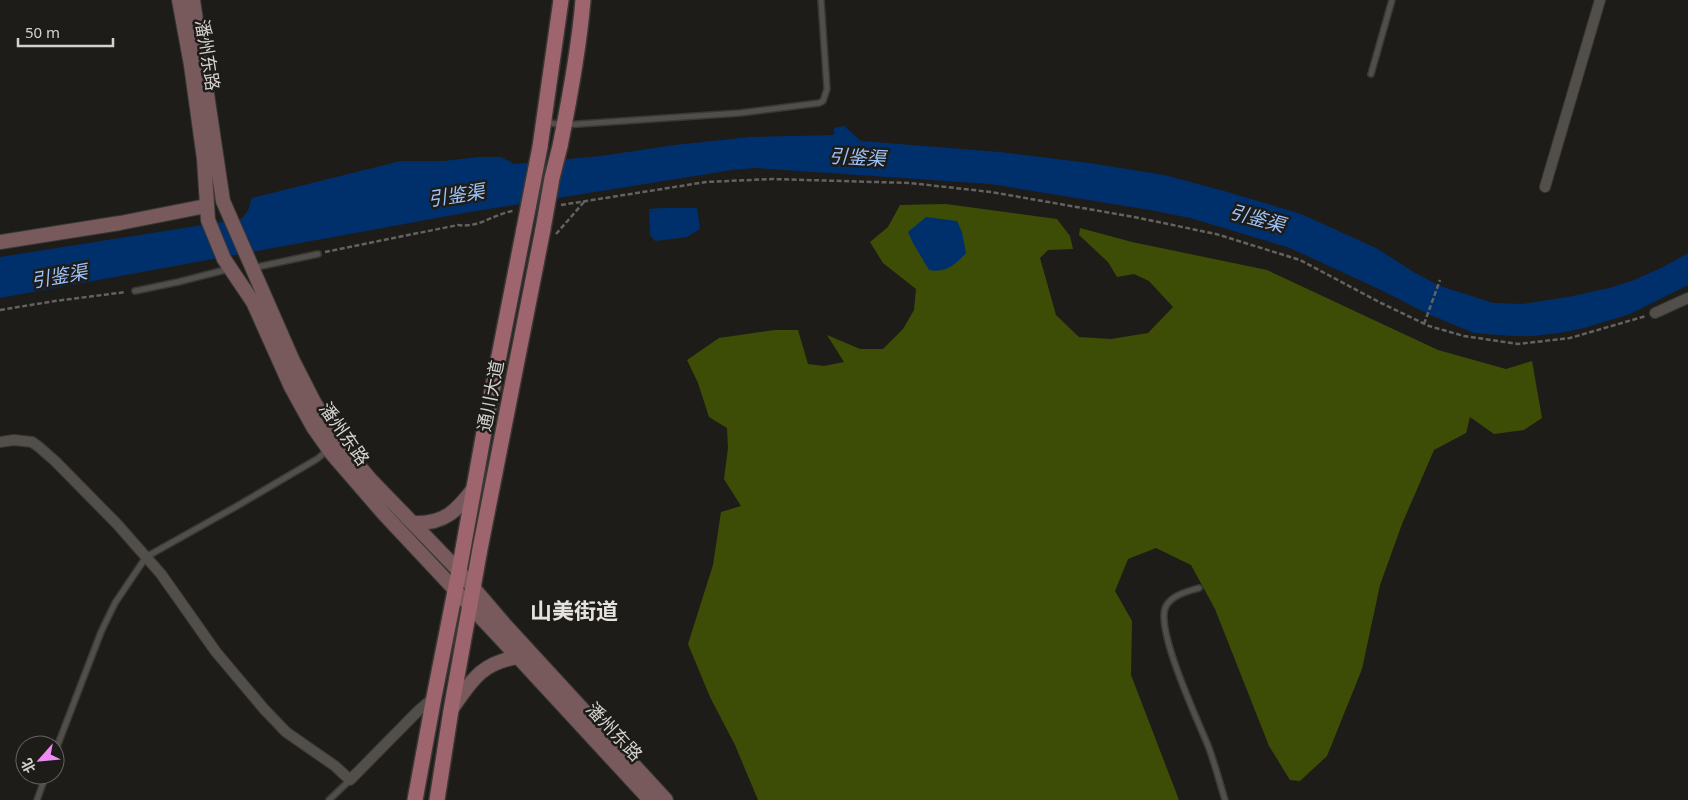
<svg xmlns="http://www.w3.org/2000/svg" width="1688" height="800" viewBox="0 0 1688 800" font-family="'Noto Sans','Noto Sans SC',sans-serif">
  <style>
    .forest { fill: #3d4d06 }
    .water { fill: #00306c }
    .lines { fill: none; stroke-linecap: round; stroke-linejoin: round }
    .lane-casing { stroke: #393835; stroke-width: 8 }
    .street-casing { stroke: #393835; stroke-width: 12 }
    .secondary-casing { stroke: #393835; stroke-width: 16 }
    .primary-casing { stroke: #393835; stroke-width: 18 }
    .path { stroke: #63625f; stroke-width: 2.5; stroke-dasharray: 5 2.5; stroke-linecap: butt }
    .lane { stroke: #524f4b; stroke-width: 5 }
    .street { stroke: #524f4b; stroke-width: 10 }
    .secondary { stroke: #785a5d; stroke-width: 14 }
    .primary { stroke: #9e656e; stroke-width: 15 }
    .primary-bridge-casing { stroke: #393835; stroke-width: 18; stroke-linecap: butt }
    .primary-bridge { stroke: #9e656e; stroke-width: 15 }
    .labels { text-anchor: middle; stroke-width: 5; stroke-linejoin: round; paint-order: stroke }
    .street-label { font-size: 18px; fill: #d3d2cf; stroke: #1e1c19 }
    .water-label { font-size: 19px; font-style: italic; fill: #9ec4fa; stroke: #1e1c19 }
    .district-label { font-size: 22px; font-weight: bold; fill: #e6e3dd; stroke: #1e1c19 }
  </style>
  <rect width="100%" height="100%" fill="#1e1c19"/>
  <path class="forest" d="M946,204L1057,219L1070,236L1073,249L1048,250L1040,258L1056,315L1079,337L1111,339L1148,333L1173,307L1149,281L1134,274L1117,277L1108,262L1079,235L1080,228L1132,242L1267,270L1438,350L1506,369L1532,361L1542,418L1524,430L1494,434L1470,417L1466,433L1434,450L1402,524L1380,585L1362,669L1327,756L1300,781L1290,780L1269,746L1215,609L1191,565L1156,548L1128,559L1115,591L1132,621L1131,675L1179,800H758L735,745L710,697L688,644L713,565L721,512L741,506L724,479L728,448L727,428L709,417L698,383L687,360L719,338L775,330H798L808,364L824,366L844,362L827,335L860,349H883L903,329L914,310L916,289L883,263L870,242L888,227L900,205Z"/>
  <path class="water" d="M844,126L861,141L999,152L1089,163L1164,175L1224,191L1301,214L1378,249L1415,273L1440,286L1493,303L1522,304L1568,297L1609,288L1632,281L1663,267L1688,253V285L1630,314L1584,328L1560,333L1532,336H1512L1474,333L1428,314L1381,290L1290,248L1190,218L1150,210L990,184L755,168L732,170L464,213L0,298V257L241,219L248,211L252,198L401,161H444L479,157H501L514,164L601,156L675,145L750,137L834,135V128Z
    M663,208H697L700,229L687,237L655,241L650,235L649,209Z
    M926,217L957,221L962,232L966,253C955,265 946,273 929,270L913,243L908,232Z"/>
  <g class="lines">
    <g class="lane-casing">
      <path id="lane" d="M1371,74L1392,0
        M544,122L564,125L740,113L819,103L823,101L827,89L821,0
        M252,268L318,254
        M135,291L178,282L229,269
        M1199,588C1188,591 1172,595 1166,606C1154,628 1199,723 1209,748C1215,765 1220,783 1225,800
        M55,752L101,632L115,603L146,557L237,506L317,459L328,450
        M37,800L46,775
        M329,800L350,780"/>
    </g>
    <g class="street-casing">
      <path id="street" d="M1545,187L1600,0
        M1655,313L1688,298
        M0,442L14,440L32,442L39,447L55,461L117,524L161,574L216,652L264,709L286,732L335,766L350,780L418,711L434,697"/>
    </g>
    <g class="secondary-casing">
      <path id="secondary" d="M179,0L191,65L204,159L208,220L224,259L253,302L291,387L313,427L332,454L384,514L518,657L650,800
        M193,0L223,201L293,361L314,402L338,441L370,479L459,571L506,626L666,800
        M0,242L120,223L206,206
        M414,523C444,524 457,511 474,488
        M451,710C472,680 481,663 518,657"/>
    </g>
    <g class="primary-casing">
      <path id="primary" d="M560,146C570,97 579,49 583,0
        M540,147L561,0
        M415,800L434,697L459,571L484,432L524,229
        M437,800L451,710L480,549L543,229"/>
    </g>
    <path class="path" d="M561,205L706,182L772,179L910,183L991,192L1134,217L1216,234L1300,260L1381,303L1429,326L1464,336L1518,344L1570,338L1646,316
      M556,234L584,202
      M325,252L458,225C479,228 494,214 513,211
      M0,310L55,301L126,292
      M1424,324L1440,280"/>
    <use href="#lane" class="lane"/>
    <use href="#street" class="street"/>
    <use href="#secondary" class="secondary"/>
    <use href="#primary" class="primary"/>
    <g class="primary-bridge-casing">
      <path id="primary-bridge" d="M524,229L540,147
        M543,229L552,178L560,146"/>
    </g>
    <use href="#primary-bridge" class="primary-bridge"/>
  </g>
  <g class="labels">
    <g class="street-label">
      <text transform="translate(207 55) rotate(81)" y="6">潘州东路</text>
      <text transform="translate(491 396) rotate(-79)" y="6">通川大道</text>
      <text transform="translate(344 434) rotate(55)" y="6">潘州东路</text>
      <text transform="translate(614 732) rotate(47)" y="6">潘州东路</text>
    </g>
    <g class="water-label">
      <text transform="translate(857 157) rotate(3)" y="7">引鉴渠</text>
      <text transform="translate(456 195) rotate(-9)" y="7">引鉴渠</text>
      <text transform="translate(1257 218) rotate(15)" y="7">引鉴渠</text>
      <text transform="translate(59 276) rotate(-10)" y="7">引鉴渠</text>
    </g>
    <g class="district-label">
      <text x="574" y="619">山美街道</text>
    </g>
  </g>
  <g transform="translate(40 760) rotate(243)"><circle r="24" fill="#1e1c19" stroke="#666562"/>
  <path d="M0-4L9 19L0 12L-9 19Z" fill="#f08bf6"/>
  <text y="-8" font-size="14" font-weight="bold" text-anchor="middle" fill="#d3d2cf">北</text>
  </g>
  <path d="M18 38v8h95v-8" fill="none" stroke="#d3d2cf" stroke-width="2.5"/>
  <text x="25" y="38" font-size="15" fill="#d3d2cf" stroke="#1e1c19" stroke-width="4" paint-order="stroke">50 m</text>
</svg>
